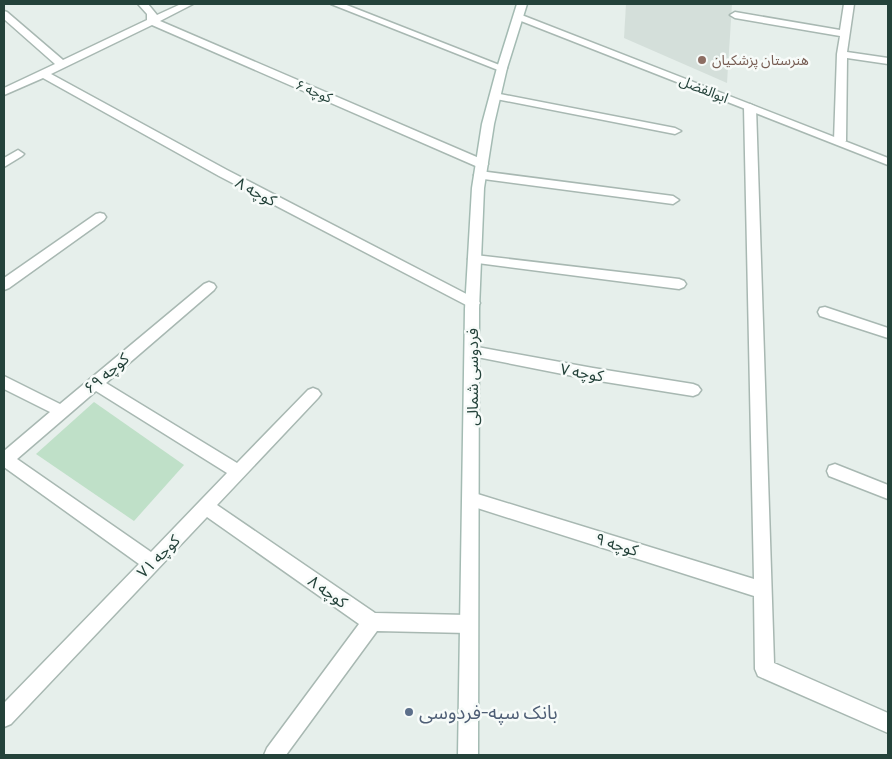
<svg xmlns="http://www.w3.org/2000/svg" width="892" height="759" viewBox="0 0 892 759" font-family="Barlow,'Noto Sans Arabic',sans-serif">
  <style>
    .built { fill: #d4dfda }
    .green { fill: #bfe0c8 }
    .lines { fill: none; stroke-linecap: round; stroke-linejoin: round }
    .minor-casing { stroke: #a8b8b2; stroke-width: 3 }
    .tertiary-casing { stroke: #a8b8b2; stroke-width: 3 }
    .secondary-casing { stroke: #a4bbb3; stroke-width: 3 }
    .minor { fill: #fff; fill-rule: evenodd }
    .tertiary { fill: #fff; fill-rule: evenodd }
    .secondary { fill: #fff; fill-rule: evenodd }
    .education-dot { fill: #8d6e63; stroke: #f7fbf9; stroke-width: 2 }
    .service-dot { fill: #5c6f8a; stroke: #f7fbf9; stroke-width: 2 }
    .labels { text-anchor: middle; stroke-width: 5; stroke-linejoin: round; paint-order: stroke }
    .far-education-label { font-size: 14px; fill: #785e54; stroke: #f7fbf9; text-anchor: start }
    .far-street-label { font-size: 14px; fill: #24423a; stroke: #f7fbf9 }
    .street-label { font-size: 16px; fill: #24423a; stroke: #f7fbf9 }
    .near-service-label { font-size: 19px; fill: #4e5e75; stroke: #f7fbf9; text-anchor: start }
  </style>
  <rect width="100%" height="100%" fill="#e6efeb"/>
  <path class="built" d="M626,4H732L727,83L624,38Z"/>
  <path class="green" d="M94,402L184,465L134,521L36,454Z"/>
  <g class="lines">
    <g class="minor-casing">
      <path id="minor" d="M138,4H148L157,15L181,4H193L160,21L486,161L488,164L486,167H478L152,25L51,74L227,170L478,300L480,303L478,306H468L219,176L43,78L4,95V88L55,64L4,19V11L7,12L63,60L147,20V14Z
        M331,4H344L507,68L506,70H498Z
        M844,4H854L847,52L888,58V64L847,58L846,141L840,144L834,141L837,54L840,36L735,18L730,15L735,12L840,30Z
        M495,93L675,128L681,131L675,134L491,98L490,96L491,94Z
        M750,104L756,107L774,663L888,713V733L758,676L755,669L754,596L471,506L465,504L463,499L465,494L471,492L754,579L744,107Z
        M18,150L24,154L22,156L4,167V158Z
        M480,171L673,196L679,200L673,204L476,178L474,175Z
        M100,213L104,214L106,217L104,220L9,288L4,290V278L96,214Z
        M475,255L679,279L684,281L686,284L684,287L679,289L470,262L468,259L470,256Z
        M209,282L214,284L216,287L214,290L106,383L237,463L308,390L313,388L318,390L321,394L318,398L217,505L375,613L468,615L475,618L477,624L475,630L468,633L377,631L286,755H264L267,748L359,624L207,517L11,724L4,727V703L139,564L4,467V451L50,412L4,389V376L60,404L204,284ZM96,391L227,473L151,552L17,459Z
        M825,307L888,328V338L820,316L818,312L820,308Z
        M472,346L593,368L693,384L698,386L701,390L698,394L693,396L593,380L472,356L467,355L465,351L467,347Z
        M835,464L888,485V499L829,476L827,471L829,466Z"/>
    </g>
    <g class="tertiary-casing">
      <path id="tertiary" d="M519,14L888,158V165L516,19L514,17Z"/>
    </g>
    <g class="secondary-casing">
      <path id="secondary" d="M517,4H527L507,68L494,124L484,188L479,309L478,755H458L465,309L472,188L482,124L497,68Z"/>
    </g>
    <use href="#minor" class="minor"/>
    <use href="#tertiary" class="tertiary"/>
    <use href="#secondary" class="secondary"/>
  </g>
  <circle class="education-dot" cx="702" cy="60" r="5"/>
  <circle class="service-dot" cx="409" cy="712" r="5"/>
  <g class="labels">
    <g class="far-education-label">
      <text x="712" y="65">هنرستان پزشکیان</text>
    </g>
    <g class="far-street-label">
      <text transform="translate(704 89) rotate(22)" y="5">ابوالفضل</text>
      <text transform="translate(314 91) rotate(23)" y="5">کوچه ۶</text>
    </g>
    <g class="street-label">
      <text transform="translate(256 191) rotate(28)" y="6">کوچه ۸</text>
      <text transform="translate(582 372) rotate(10)" y="6">کوچه ۷</text>
      <text transform="translate(106 373) rotate(-40)" y="6">کوچه ۶۹</text>
      <text transform="translate(472 377) rotate(-90)" y="6">فردوسی شمالی</text>
      <text transform="translate(617 544) rotate(17)" y="6">کوچه ۹</text>
      <text transform="translate(158 556) rotate(-45)" y="6">کوچه ۷۱</text>
      <text transform="translate(328 591) rotate(35)" y="6">کوچه ۸</text>
    </g>
    <g class="near-service-label">
      <text x="419" y="719">بانک سپه-فردوسی</text>
    </g>
  </g>
  <rect width="892" height="759" fill="none" stroke="#24423a" stroke-width="10"/>
</svg>
